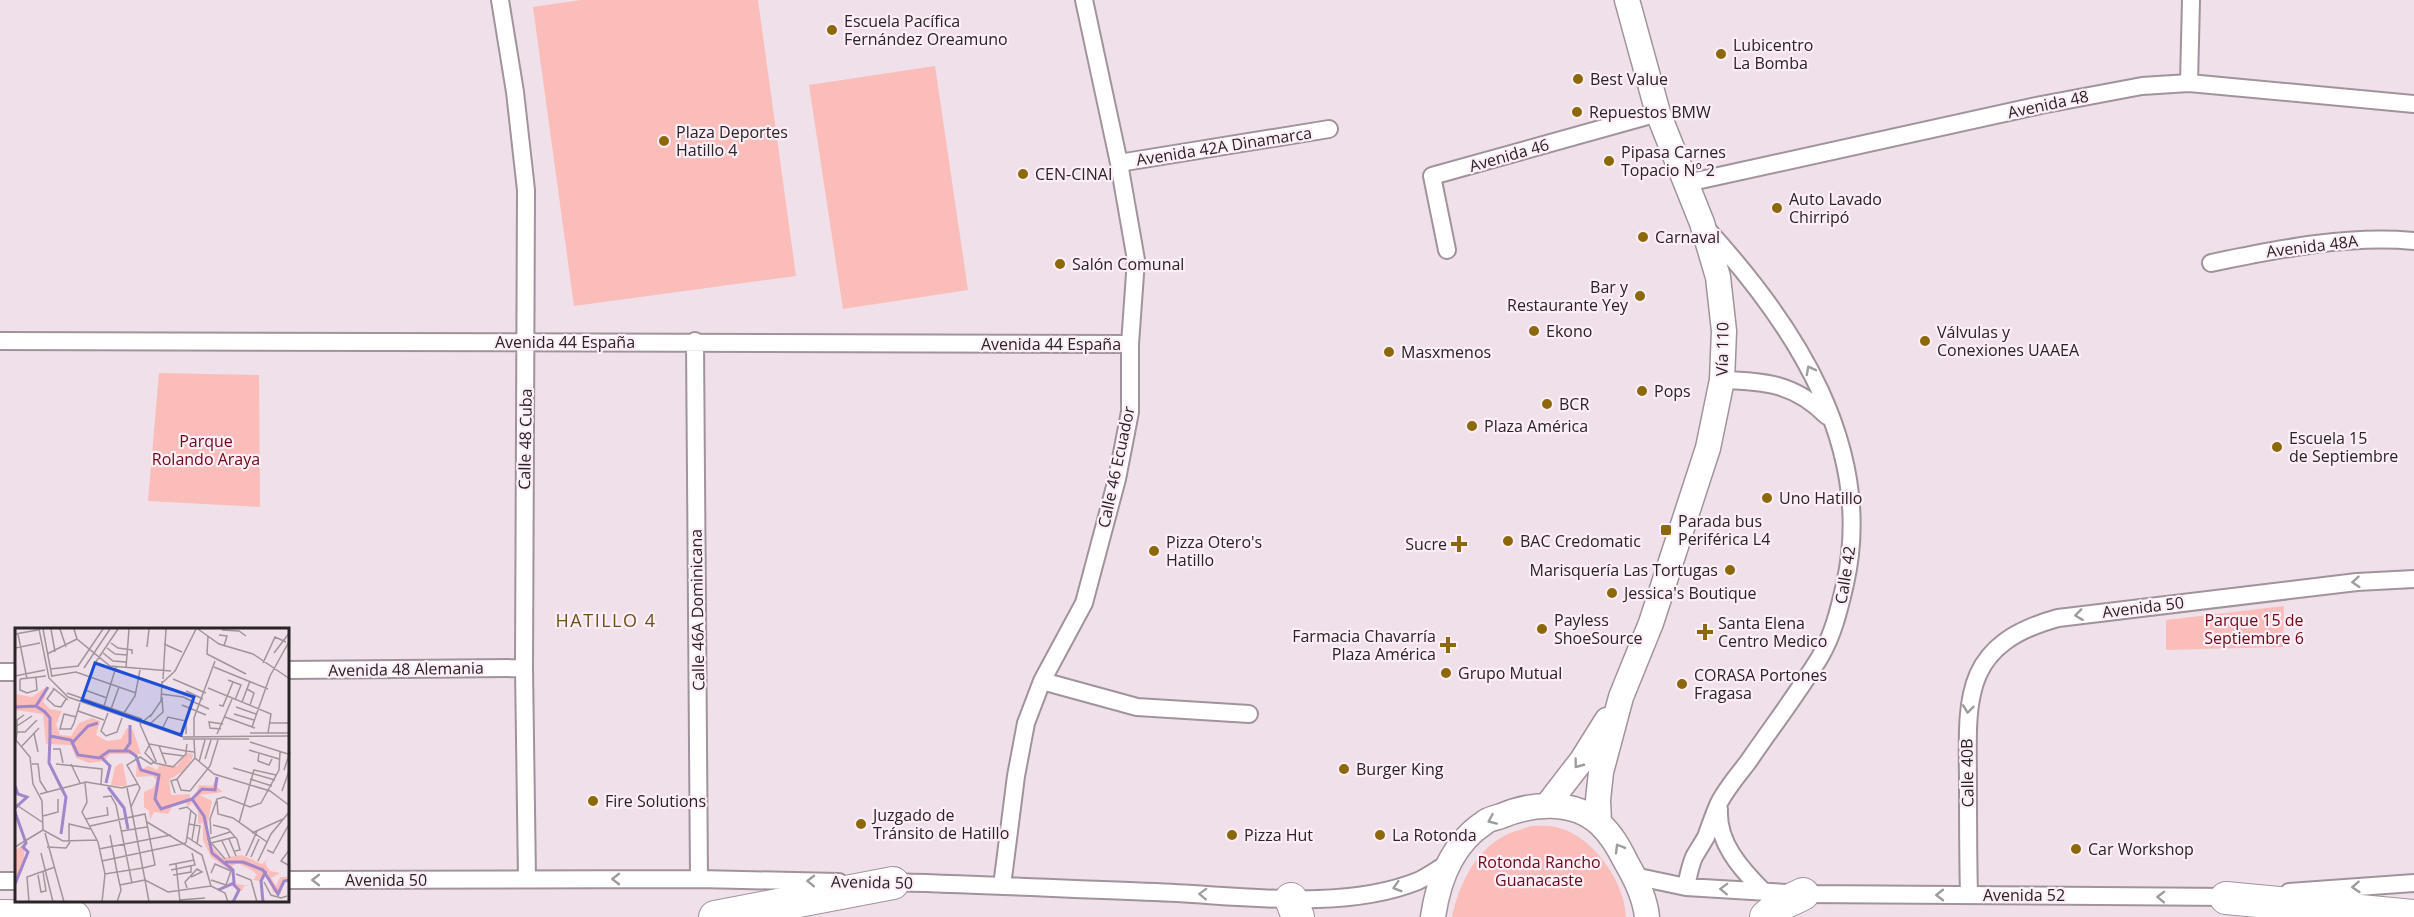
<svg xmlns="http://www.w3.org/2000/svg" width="2414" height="917" viewBox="0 0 2414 917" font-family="'Open Sans',sans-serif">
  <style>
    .green { fill: #fabdb9 }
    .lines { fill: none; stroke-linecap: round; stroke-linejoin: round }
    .street-casing { stroke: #a1939b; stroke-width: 20 }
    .secondary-casing { stroke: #a1939b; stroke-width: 27 }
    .highway-casing { stroke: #a1939b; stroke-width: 34 }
    .street { stroke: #fff; stroke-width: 16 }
    .secondary { stroke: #fff; stroke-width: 24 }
    .highway { stroke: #fff; stroke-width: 32 }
    .oneway { stroke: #9f9c9e }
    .poi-dot { fill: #8d680a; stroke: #fdeef7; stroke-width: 2 }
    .labels { text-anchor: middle; stroke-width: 4.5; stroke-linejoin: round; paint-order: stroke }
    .poi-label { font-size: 16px; fill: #292427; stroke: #fdeef7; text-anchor: start }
    .street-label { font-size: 16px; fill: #292427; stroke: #fdeef7 }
    .park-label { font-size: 16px; fill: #6f0816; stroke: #fdeef7 }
    .neighbourhood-label { font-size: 18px; letter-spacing: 1.5px; fill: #6c5219; stroke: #fdeef7 }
    .inset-river { fill: none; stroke: #a086ca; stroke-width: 3 }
    .inset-road { fill: none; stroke: #a0959b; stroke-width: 1.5 }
    .view { fill: #1d4ed8; fill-opacity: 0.15; stroke: #1d4ed8; stroke-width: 3 }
    .inset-edge { fill: none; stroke: #292427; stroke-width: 3 }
  </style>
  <rect width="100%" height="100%" fill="#f0e0e9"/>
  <path class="green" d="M581,0H758L796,276L574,306L533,7Z
    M935,66L968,290L843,309L809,85Z
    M159,373L259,375L260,507L148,501Z
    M2284,606L2283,647L2166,650V620Z
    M1531,826C1540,826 1551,825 1559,828C1594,837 1625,883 1626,917H1452C1459,885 1474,852 1504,836C1513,831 1523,829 1531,826Z"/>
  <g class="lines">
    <g class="street-casing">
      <path id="street" d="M500,0L515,92L526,190L524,668L527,879
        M2189,83L2191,0
        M1119,163L1329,129
        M1687,183L2041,105L2142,86L2189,83L2414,104
        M1447,250L1432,176L1658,113
        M2211,263C2279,249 2345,235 2414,241
        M0,341L1130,344
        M695,341L699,879
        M1722,380C1766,381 1795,384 1827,416
        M288,670L524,668
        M0,672H16
        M1042,681L1137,707L1249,714
        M1719,809C1717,842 1740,868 1763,891
        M1634,876L1686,887L1803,894L2231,897
        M288,880L699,879L839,882
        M0,881H16
        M886,882C976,884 1065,889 1155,892C1237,895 1341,912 1418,881C1429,876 1439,868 1449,863
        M1002,886L1016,776L1026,723L1042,681L1084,603L1117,479L1130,412V344L1136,260L1119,163L1084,0
        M1686,887C1688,877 1690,866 1694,857C1698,850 1702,844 1706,837C1710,826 1714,814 1719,803C1726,789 1738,775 1748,762C1772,727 1798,693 1820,657C1833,635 1839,610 1845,584C1876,447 1794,324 1705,227
        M2289,892L2414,883
        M1969,895C1968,857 1968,818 1968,779C1967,696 1963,644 2058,618L2357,582L2414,579"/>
    </g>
    <g class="secondary-casing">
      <path id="secondary" d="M1548,804L1582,760L1607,720
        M1599,823L1598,800L1601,772L1621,697L1651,623L1708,448L1722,380L1724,331L1718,277L1702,223L1658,113L1627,0
        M1433,917C1438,882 1452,844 1484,823C1488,819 1495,818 1501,816C1532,803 1573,799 1600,824C1612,835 1619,848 1626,862C1636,879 1645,897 1647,917"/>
    </g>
    <g class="highway-casing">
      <path id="highway" d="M2226,898L2414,916
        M1291,899L1298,917
        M0,916L74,917
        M715,917L893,883
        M1766,917L1780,905L1803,894"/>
    </g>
    <use href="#street" class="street"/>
    <use href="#secondary" class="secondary"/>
    <use href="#highway" class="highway"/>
  </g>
  <defs><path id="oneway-chevron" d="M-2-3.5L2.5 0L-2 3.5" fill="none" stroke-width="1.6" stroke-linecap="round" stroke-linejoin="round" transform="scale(1.5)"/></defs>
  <g class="oneway">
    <use href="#oneway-chevron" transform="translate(1810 370) rotate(-118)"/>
    <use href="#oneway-chevron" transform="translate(2356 582) rotate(175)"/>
    <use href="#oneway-chevron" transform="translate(2079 615) rotate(173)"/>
    <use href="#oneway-chevron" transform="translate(1968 709) rotate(97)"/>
    <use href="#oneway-chevron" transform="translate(1578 764) rotate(127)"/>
    <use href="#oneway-chevron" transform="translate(1492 820) rotate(156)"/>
    <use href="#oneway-chevron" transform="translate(1619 848) rotate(-120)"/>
    <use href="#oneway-chevron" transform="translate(616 879) rotate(-180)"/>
    <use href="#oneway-chevron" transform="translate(316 880) rotate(180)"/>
    <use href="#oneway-chevron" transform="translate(811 881) rotate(-179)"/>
    <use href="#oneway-chevron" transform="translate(1397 887) rotate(163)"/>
    <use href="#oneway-chevron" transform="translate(2356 887) rotate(176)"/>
    <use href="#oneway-chevron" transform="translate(1724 889) rotate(-178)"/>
    <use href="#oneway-chevron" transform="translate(1203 894) rotate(-178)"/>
    <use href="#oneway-chevron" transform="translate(1940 895) rotate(-180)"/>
    <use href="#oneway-chevron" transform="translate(2161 897) rotate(-179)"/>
  </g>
  <g class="poi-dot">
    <circle cx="832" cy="30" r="6"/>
    <circle cx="1721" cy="54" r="6"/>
    <circle cx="1578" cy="79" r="6"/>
    <circle cx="1577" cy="112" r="6"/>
    <circle cx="664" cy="141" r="6"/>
    <circle cx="1609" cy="161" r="6"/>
    <circle cx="1023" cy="174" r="6"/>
    <circle cx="1777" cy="208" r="6"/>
    <circle cx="1643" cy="237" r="6"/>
    <circle cx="1060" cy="264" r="6"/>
    <circle cx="1640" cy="296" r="6"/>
    <circle cx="1534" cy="331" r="6"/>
    <circle cx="1925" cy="341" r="6"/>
    <circle cx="1389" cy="352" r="6"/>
    <circle cx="1642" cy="391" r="6"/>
    <circle cx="1547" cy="404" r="6"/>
    <circle cx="1472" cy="426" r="6"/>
    <circle cx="2277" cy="447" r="6"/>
    <circle cx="1767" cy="498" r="6"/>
    <rect x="1660" y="524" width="12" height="12" rx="3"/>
    <circle cx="1508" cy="541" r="6"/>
    <path d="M1456 535h6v6h6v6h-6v6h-6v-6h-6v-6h6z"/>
    <circle cx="1154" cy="551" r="6"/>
    <circle cx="1730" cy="570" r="6"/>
    <circle cx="1612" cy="593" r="6"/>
    <circle cx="1542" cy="629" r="6"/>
    <path d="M1702 623h6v6h6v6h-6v6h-6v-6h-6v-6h6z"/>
    <path d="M1445 636h6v6h6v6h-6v6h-6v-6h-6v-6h6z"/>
    <circle cx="1446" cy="673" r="6"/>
    <circle cx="1682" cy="684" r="6"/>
    <circle cx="1344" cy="769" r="6"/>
    <circle cx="593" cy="801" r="6"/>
    <circle cx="861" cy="824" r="6"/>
    <circle cx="1232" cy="835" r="6"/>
    <circle cx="1380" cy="835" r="6"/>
    <circle cx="2076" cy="849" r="6"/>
  </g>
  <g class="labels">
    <g class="poi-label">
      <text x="844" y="27">Escuela Pacífica<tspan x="844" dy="18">Fernández Oreamuno</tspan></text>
      <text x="1733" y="51">Lubicentro<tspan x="1733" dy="18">La Bomba</tspan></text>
      <text x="1590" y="85">Best Value</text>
      <text x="1589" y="118">Repuestos BMW</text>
      <text x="676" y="138">Plaza Deportes<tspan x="676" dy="18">Hatillo 4</tspan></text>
      <text x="1621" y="158">Pipasa Carnes<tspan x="1621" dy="18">Topacio Nº 2</tspan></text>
      <text x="1035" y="180">CEN-CINAI</text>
      <text x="1789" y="205">Auto Lavado<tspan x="1789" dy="18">Chirripó</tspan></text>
      <text x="1655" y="243">Carnaval</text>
      <text x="1072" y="270">Salón Comunal</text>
      <text x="1628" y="293" text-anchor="end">Bar y<tspan x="1628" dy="18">Restaurante Yey</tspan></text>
      <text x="1546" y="337">Ekono</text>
      <text x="1937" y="338">Válvulas y<tspan x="1937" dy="18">Conexiones UAAEA</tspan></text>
      <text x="1401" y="358">Masxmenos</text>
      <text x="1654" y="397">Pops</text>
      <text x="1559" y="410">BCR</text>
      <text x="1484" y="432">Plaza América</text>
      <text x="2289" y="444">Escuela 15<tspan x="2289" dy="18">de Septiembre</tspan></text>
      <text x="1779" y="504">Uno Hatillo</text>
      <text x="1678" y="527">Parada bus<tspan x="1678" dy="18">Periférica L4</tspan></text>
      <text x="1520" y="547">BAC Credomatic</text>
      <text x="1166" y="548">Pizza Otero's<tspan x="1166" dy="18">Hatillo</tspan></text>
      <text x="1447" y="550" text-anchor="end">Sucre</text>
      <text x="1718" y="576" text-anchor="end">Marisquería Las Tortugas</text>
      <text x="1624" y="599">Jessica's Boutique</text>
      <text x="1554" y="626">Payless<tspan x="1554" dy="18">ShoeSource</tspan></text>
      <text x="1718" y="629">Santa Elena<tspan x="1718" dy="18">Centro Medico</tspan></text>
      <text x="1436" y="642" text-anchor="end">Farmacia Chavarría<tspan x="1436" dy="18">Plaza América</tspan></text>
      <text x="1458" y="679">Grupo Mutual</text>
      <text x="1694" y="681">CORASA Portones<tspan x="1694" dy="18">Fragasa</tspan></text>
      <text x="1356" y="775">Burger King</text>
      <text x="605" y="807">Fire Solutions</text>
      <text x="873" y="821">Juzgado de<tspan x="873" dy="18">Tránsito de Hatillo</tspan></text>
      <text x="1244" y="841">Pizza Hut</text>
      <text x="1392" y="841">La Rotonda</text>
      <text x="2088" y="855">Car Workshop</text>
    </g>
    <g class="street-label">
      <text transform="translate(2048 104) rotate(-12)" y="6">Avenida 48</text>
      <text transform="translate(1224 146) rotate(-9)" y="6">Avenida 42A Dinamarca</text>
      <text transform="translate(1509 155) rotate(-16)" y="6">Avenida 46</text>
      <text transform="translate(2312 246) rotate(-7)" y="6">Avenida 48A</text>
      <text x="565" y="348">Avenida 44 España</text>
      <text x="1051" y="350">Avenida 44 España</text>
      <text transform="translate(1722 349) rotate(-89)" y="6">Vía 110</text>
      <text transform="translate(525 439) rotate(-89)" y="6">Calle 48 Cuba</text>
      <text transform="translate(1116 467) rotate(-78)" y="6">Calle 46 Ecuador</text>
      <text transform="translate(1845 575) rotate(-81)" y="6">Calle 42</text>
      <text transform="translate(2143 607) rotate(-7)" y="6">Avenida 50</text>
      <text transform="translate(697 610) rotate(-91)" y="6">Calle 46A Dominicana</text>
      <text transform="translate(406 669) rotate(-1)" y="6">Avenida 48 Alemania</text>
      <text transform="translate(1967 773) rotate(-91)" y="6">Calle 40B</text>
      <text x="386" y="886">Avenida 50</text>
      <text transform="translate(872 882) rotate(1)" y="6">Avenida 50</text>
      <text x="2024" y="901">Avenida 52</text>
    </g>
    <g class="park-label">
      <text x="206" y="447">Parque<tspan x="206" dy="18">Rolando Araya</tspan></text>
      <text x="2254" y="626">Parque 15 de<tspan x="2254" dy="18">Septiembre 6</tspan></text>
      <text x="1539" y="868">Rotonda Rancho<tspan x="1539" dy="18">Guanacaste</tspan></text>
    </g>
    <g class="neighbourhood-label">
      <text x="606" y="627">HATILLO 4</text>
    </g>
  </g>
  <g transform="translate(15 628)">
    <rect width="274" height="274" fill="#f0e0e9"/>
    <path d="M30,60L33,61L28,74L35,81L47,83L41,96L45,107L56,108L64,95L77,90L85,93L81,107L92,113L106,111L112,100L118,102L126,126H95L89,133L74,135L61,130L56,117L31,116L28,86L0,82V66L17,69ZM172,125L178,126L177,132L173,130L176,133L168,143L154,152L156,167L175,166V170L180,169L184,157L197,158L203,148L201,158L208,164L185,167L197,173L191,204L194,215L207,230L227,227L247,236L254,230L250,235L255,243L265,245L256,250L261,258L265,249H274L269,253L265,267L258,264L252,244L245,253L238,252L242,247L238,243L223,235L217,238L221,256L235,258H229L227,263L219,257L206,259L219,253L216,243L196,229L188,212V195L183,196V183L177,174L173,179L170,173L157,179L153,186L139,184L135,192L134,183L129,179V164L138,160L142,153L138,148L121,149L122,131L126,141L134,138L142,142L145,136L162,138ZM106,135L108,136L112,159L96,157L100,139ZM10,216L8,241L0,256V222Z" fill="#fabdb9"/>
    <path class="inset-river" d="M21,78L33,59M0,79L21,78L30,84L35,90V108L56,112L63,127L84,130L94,123H114L121,128L126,142L144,147L140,171L146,181L177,171L189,188L197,225L218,242L219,255L203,262M35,108L34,135L51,169L46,206M58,114L73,98L83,95M110,122L115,115V97M86,129L95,138L91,155M0,158L3,166L12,169L0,180M93,159L109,180L113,201M177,171L187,161L200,162L202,149M0,184L11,215L8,219L13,224L0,256M210,234H228L248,242L263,266L269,253L275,252M218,256L224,262L218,274M248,274L246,253L251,243"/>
    <path class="inset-road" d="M24,1L34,50L53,69L168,109L275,108M28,1L37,49M36,1L40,24M45,1L51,19M59,1L62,11L95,38L156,43M183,1L204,16L238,26L275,51M207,2L224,3L231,8M0,6L23,2M3,6L12,51M204,7L212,8L209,18M193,8L192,26L231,46M96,15L103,20L117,22V26M149,16L167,24M132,19L134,1M0,20L25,15M92,20L100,26L112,27M88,25L98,33L111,34M259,25L275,4M32,26L62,11M248,35L260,9L271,14M63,38L88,1M199,39L253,61M69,40L95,1M111,40L114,1M35,41L64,38M0,48L30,42M37,48L61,44L121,65M5,51V62L12,65L22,62L21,50M5,51L31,48M148,51L151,1M158,51L191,65M213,52L226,57L220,72M147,55L160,43L181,1M38,60L53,72M193,60L256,86L253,105M39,61L32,71L40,78L46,79L51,71M232,61L239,65L235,77M70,62L92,70M171,63L188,71M52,65L127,91M146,66L168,69L194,81M67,71L80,35L103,1M227,74L235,53M167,77L191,87M204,77L208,78L218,54M89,78L101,39M221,79L241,86M96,81L104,59M63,83L89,92M93,85L86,103L91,108L102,104L107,90M109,85L120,68L125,42M137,86L125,96L141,133L136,136L125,129L112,137L125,160L116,179L130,252L153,264L196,258L210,265L213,274M219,86L239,92M61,89L49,86L45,101H56L59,95L65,75M135,89L146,73L147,53M210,89L240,100M136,95L148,84L147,69M255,95H275M2,98L17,88M148,99L153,89L171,93V106M237,99L255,48L275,12M206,101L195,100L194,94L208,96M19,105L23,124M235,105H275M2,106V92L9,87M202,106L217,71M179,108V90L200,33M0,111L15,129L18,156L27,173L28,202L48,213L82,212M168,111H234M179,111L180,130M1,112L2,104H10L22,92M235,114L273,126M172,116L171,123V126L158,139L140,135L130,125L135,116L166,122L171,123L179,124M7,118L24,100M144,118L151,136M38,121H45L48,135M234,122L264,131M147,125L169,128M244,125L243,133L254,137L257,131M180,130L199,146L255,163L275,178M190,131L196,112M184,134L190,112M17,136H23L25,153L32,164M41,136L87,141L86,156M56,136L65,155M218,140L260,152M269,142L275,124M162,151L166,162L175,163L195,138L203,112M235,151L257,158M70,155L72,174L67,184L83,214L90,246L87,274M112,160L116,179M267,163L274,143M160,165L156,153L162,151L180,130M25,166L71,154L107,160L123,156M88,169L96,168L101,177L117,255M202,173L203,186L218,190L252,214M0,176L27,194M164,181L172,179L181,187L177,212M28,188L43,184V171M71,191L93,187L92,179M132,194L187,227L196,258M224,195L239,142L261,147M174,196L185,198L182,216M198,197L213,201L222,211L225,222L220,223M75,198L130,186L140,237L128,240M107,203L132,199M30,205L49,274M237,205L268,191M196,206L195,191L202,171L209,169L235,179L246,175L264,142L265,124M172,209L187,219M214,211L221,228M207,213L215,230M54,214V196L75,201M171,215L176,182M196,215L220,209M0,219L28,202M32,219L51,220L55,214M84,221L156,207M275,221L266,233L275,238M252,222L258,225L273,198M26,225L38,274M231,228L242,203M236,229L244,211M210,231L193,211L215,204M87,233L171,215M243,233L256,206L275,183M161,236L165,274M154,237L179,232M156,242L180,237L177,225M196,245L200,236L216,243L211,257L196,252M90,246L102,244L95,207M221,246L236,252L242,274M23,247L26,264L31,263L28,244M158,247L176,244V238M249,254L256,267L266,270L272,268M105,257L130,252L134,274M172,260L170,254L182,241L187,244L176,249M165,272L190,270M14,274L12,249L40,239M102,274L106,262L102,244L128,240"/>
    <path class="view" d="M80,35L179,69L166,107L67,72Z"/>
    <rect width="274" height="274" class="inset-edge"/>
  </g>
</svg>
